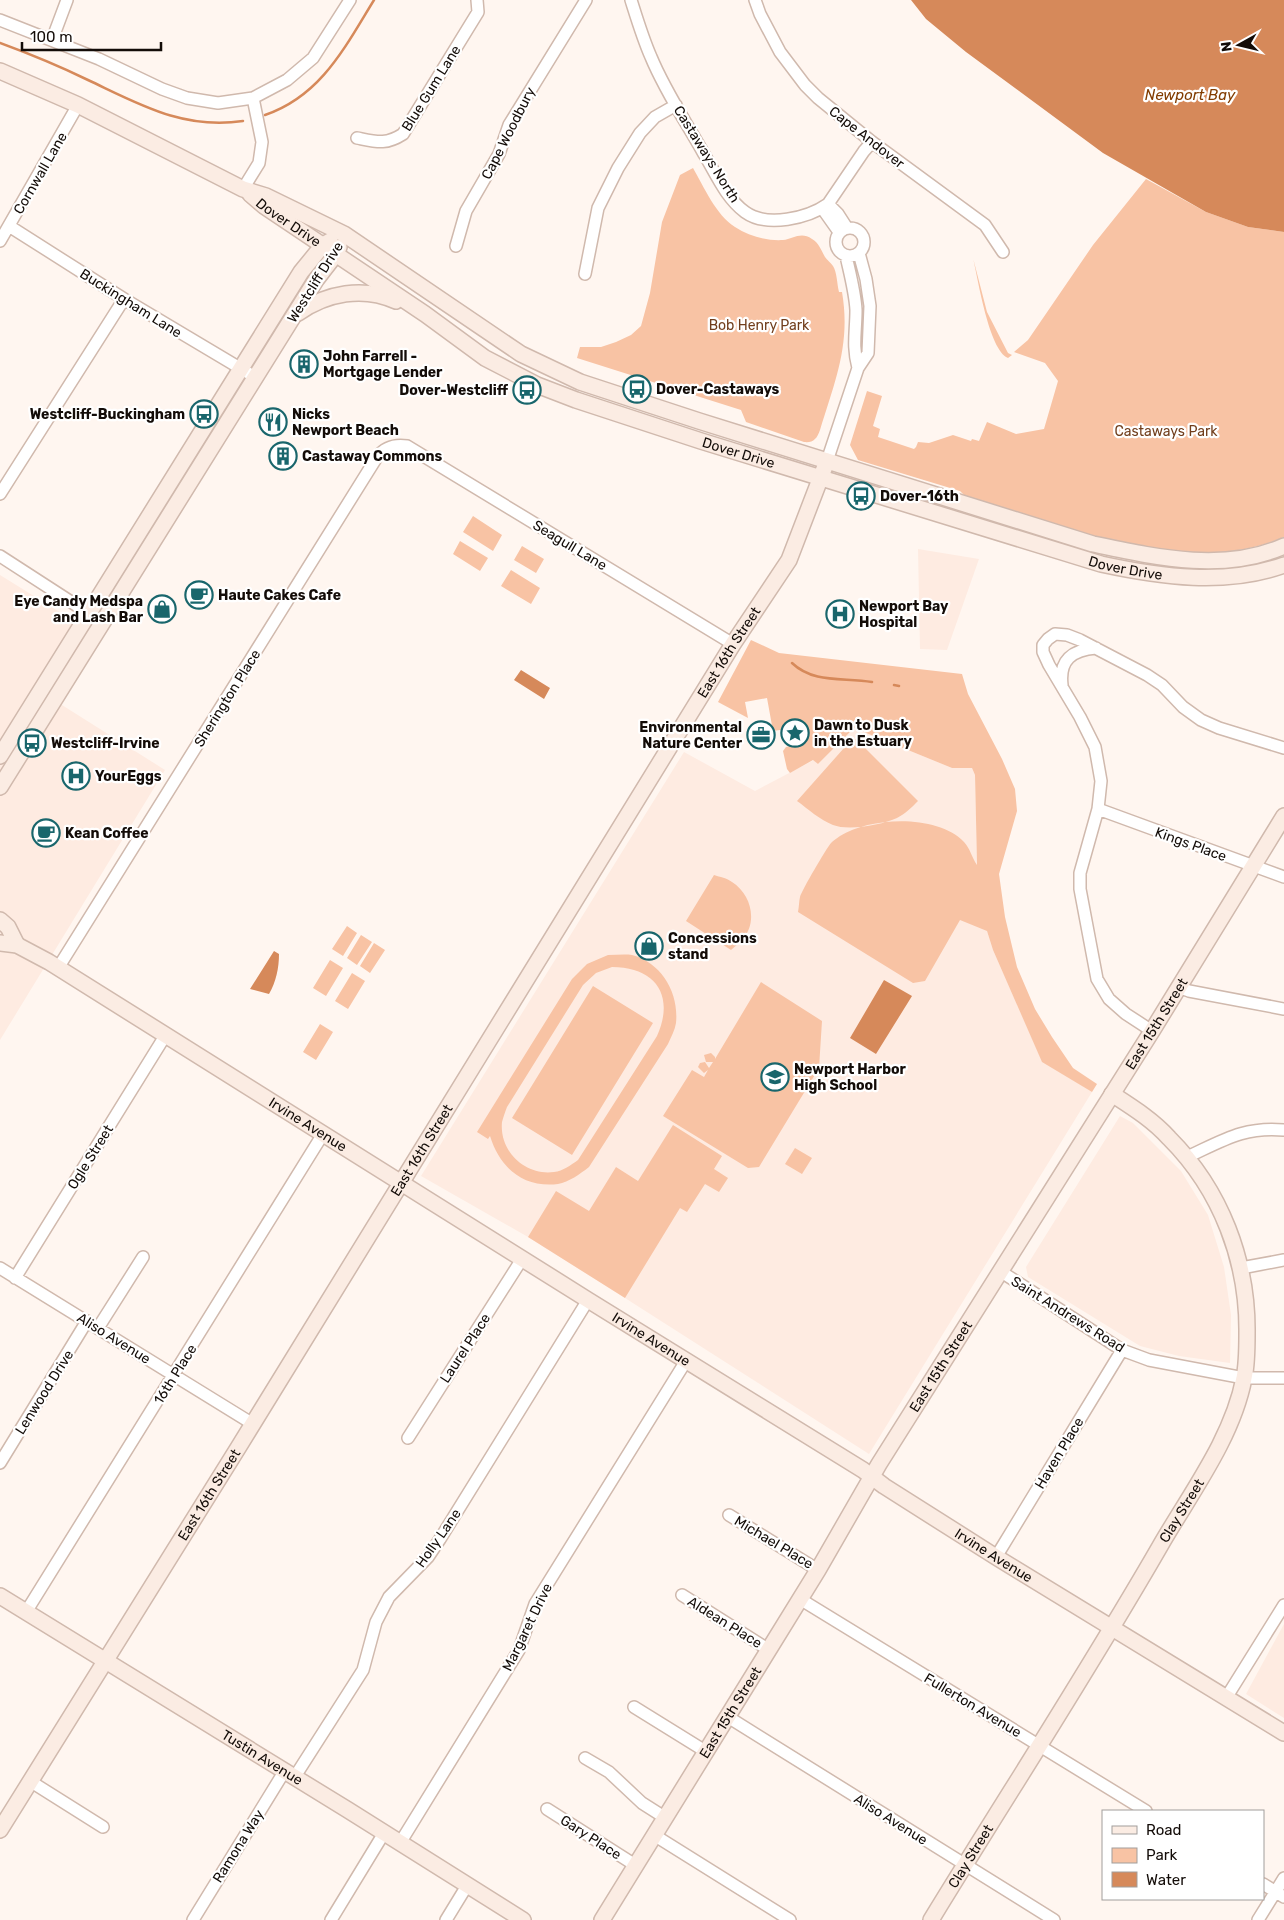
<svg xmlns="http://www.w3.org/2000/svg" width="1284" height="1920" viewBox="0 0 1284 1920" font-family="Rubik,sans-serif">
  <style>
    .built { fill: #feebe1 }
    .green { fill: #f8c3a4; fill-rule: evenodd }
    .water { fill: #d6895a }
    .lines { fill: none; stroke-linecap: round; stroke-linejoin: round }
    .stream { stroke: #d6895a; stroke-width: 2.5 }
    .street-casing { stroke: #d0b9ad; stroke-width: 14 }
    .secondary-casing { stroke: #d0b9ad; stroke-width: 18 }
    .street { stroke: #fff; stroke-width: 11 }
    .secondary { stroke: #fbece3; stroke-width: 15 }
    .labels { text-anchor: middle; stroke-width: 4.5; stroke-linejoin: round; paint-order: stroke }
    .street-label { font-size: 14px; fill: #130c08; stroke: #fff }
    .park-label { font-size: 14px; fill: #713e1c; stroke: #fff }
    .poi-label { font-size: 14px; font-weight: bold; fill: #130c08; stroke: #fff; text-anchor: start }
    .water-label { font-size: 15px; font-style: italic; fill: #823c00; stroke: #fff }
  </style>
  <rect width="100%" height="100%" fill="#fff6f0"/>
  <path class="built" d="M918,549L979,559L947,650L920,649Z
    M0,575L79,624L35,688L165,770L0,1040Z
    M854,728L952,768H972L975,775L977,867L987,931L993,950L1042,1061L1092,1092L869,1454L625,1298L528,1237L421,1176L684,752L755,791L814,760L818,764Z
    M1120,1116L1133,1123L1181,1171L1208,1215L1224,1267L1231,1315L1230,1363L1179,1356L1140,1346L1028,1277L1026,1267Z
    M1284,1624V1718L1246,1694Z"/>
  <path class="green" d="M693,168C704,187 716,215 735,227C749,236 766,241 783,240C793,239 801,231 812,239C819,243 821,250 825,257C827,260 831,263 833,266C837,272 837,284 839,292H842C851,344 835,381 820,430C817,439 813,443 804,442L746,422L741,410L577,358L580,347H601L616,342L631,335L641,326L650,293L662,222L680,175Z
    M1146,179L1206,212L1248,227L1284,232V537C1186,580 1059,526 964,495L960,491L858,460L850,445L867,391L882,396L873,426L880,429L878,437L914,449L916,447L918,442L929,443L953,435L971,441L972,439L979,441L987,422L1016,434L1044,429L1058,381L1045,363L1014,352L1028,340L1093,245Z
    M973,258L987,312L1008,353L1012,355L1008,358C989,350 978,279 973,258Z
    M473,516L502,535L493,551L463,532Z
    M460,541L488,558L480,571L453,554Z
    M522,546L544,559L536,573L514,560Z
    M511,570L540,588L531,604L501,586Z
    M751,640L779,653L962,674L968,694L1002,759L1015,789L1017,811L999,874L1005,917L1017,967L1035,1009L1052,1037L1073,1068L1097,1084L1092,1092L1042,1062L993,950L987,931L960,920L925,981L913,983L798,912C799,907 799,901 800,897C802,890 826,849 831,843C833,841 837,838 840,836C871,817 937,814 964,842C970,848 972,858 977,865L975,775L972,768H952L854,728L818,764L813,760L790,773L787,769L783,751L786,747L804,742L800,727L773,731L767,698L745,702L748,718L718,702Z
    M852,739H856L918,801C912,807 905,814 897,818C882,825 848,831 833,825C820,820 808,809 797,801Z
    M714,875C720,877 727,878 732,882C751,894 758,921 743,939C740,943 735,946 731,950L686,921Z
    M347,926L357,933L343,956L332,949Z
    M361,935L372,942L357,965L347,958Z
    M374,943L385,950L370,973L360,966Z
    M608,955C616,955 625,954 632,955C662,963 679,993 676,1023C675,1030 671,1037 668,1044L589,1167C580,1174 569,1182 558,1184C523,1188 500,1168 490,1136L488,1139L477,1132L572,979L587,964ZM612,967C656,967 675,996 657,1036L578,1160C571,1165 563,1171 554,1172C526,1176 499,1152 502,1122C503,1118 505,1112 507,1107L583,985L596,973Z
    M330,960L343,968L326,996L313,988Z
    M352,973L365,981L348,1009L335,1001Z
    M761,982L822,1021L819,1068L759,1167L748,1168L663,1116L692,1070L704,1077L708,1070L704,1073L698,1067L700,1063L705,1062L709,1068L713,1062H706L704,1055L711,1053L715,1057V1059Z
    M593,986L653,1023L572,1155L512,1118Z
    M320,1024L333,1032L316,1060L303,1052Z
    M673,1125L722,1156L714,1169L728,1178L719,1192L705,1184L687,1212L680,1208L625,1298L528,1237L556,1191L589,1211L616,1167L638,1181Z
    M795,1148L812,1158L802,1174L785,1164Z"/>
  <path class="water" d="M911,0H1284V232L1248,227L1206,212L1103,153L966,52L926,19Z
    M521,670L550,688L544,699L514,680Z
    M274,951L279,954C279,968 276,982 269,994L250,989Z
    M884,980L912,996L876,1054L850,1038Z"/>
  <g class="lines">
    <path class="stream" d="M0,43C30,54 59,66 88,80C139,104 183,130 243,121
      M265,115C321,96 345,47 374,0
      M792,663C814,684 844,677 872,682
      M894,685L899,686"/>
    <g class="street-casing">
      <path id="street" d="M631,0C637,19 643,39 651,57C665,91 686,122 704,154C716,174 726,198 745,212C767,228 808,218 828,204L864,151L872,142
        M755,0L760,14L780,52L805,85L818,98L872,142L985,225L1003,252
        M0,20L99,59L162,89L187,98L218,103L253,98L287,80L313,58L350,0
        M52,40L67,0
        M357,138C377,142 386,145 403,134L478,12L477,0
        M243,189L259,163L262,142L253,98
        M828,204L838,214L847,228
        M822,208L839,232
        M9,226L124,299L255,377
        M836 242a14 14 0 1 1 28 0a14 14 0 1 1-28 0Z
        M0,241L78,105
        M456,246L466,211L499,154L509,125L586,0
        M846,256C850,274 855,292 856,310C856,332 852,345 858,368
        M585,274L598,208L618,168L640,133L655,117L676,105
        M827,461L858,368L868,353L870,306L866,279L859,253
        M0,494L124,299
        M0,556L102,622
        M1062,685C1059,660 1072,650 1096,648
        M1098,809L1284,877
        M58,968L377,457C385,447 394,444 407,446L733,644
        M1178,987L1189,991L1284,1009
        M1152,1031L1126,1014L1109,999L1097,979L1080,889V873L1098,809L1101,781L1095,747L1080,717L1049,665L1043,652V645L1048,639L1055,634L1067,635L1080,640L1147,675L1162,685L1183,707L1201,720L1219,728L1284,748
        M1187,1157C1222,1141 1244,1126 1284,1130
        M0,1268L253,1424
        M1241,1268L1284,1260
        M1000,1271L1122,1350L1149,1360L1244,1378H1284
        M15,1278L165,1036
        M98,1328L143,1257
        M408,1438L522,1259
        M0,1463L87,1321
        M729,1515L818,1570
        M996,1557L1122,1350
        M682,1595L769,1650
        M800,1599L1146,1811
        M26,1612L323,1134
        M1226,1698L1284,1605
        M634,1707L705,1751
        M728,1717L1054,1920
        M585,1758L609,1772L642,1803L664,1817
        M294,1778L363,1670L376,1622L389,1597L428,1557L440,1539L588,1300
        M30,1781L103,1827
        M547,1809L635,1865
        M654,1835L790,1920
        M400,1843L519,1650L535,1604L686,1361
        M1263,1884L1284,1897
        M193,1920L284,1772
        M331,1920L384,1833
        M446,1920L468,1884
        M1258,1920L1284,1878"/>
    </g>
    <g class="secondary-casing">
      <g id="secondary">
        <path d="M0,71L78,105L243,189L266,196L344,234L521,354L580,382L699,421L1093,544C1155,557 1224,573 1284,546"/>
        <path id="s1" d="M250,194L264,206L425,314L485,358L537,385L576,400L701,441L1101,564C1161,577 1225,586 1284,565"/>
        <path d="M298,313C327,293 363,286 396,301"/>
        <path d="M0,756L301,272L323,245L330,241"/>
        <path d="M0,787L316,280L336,254L339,247"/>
        <path d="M0,920L8,927L17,945"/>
        <path id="s2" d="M0,943L17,945L49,962L588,1300L863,1470L884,1486L996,1557L1284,1733"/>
        <path id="s3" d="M0,1596L348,1810L523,1920"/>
        <path id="s4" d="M0,1830L238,1448L733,644L789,560L827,461"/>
        <path id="s5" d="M602,1920L818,1570L879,1464L1152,1031L1284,816"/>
        <path id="s6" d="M931,1920C1008,1794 1089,1670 1163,1541C1193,1490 1233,1436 1244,1378C1247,1364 1247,1349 1247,1334C1248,1261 1221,1190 1169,1138C1153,1120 1132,1107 1112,1094"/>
      </g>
    </g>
    <use href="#street" class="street"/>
    <use href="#secondary" class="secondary"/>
  </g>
  <defs>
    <g id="building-ring" transform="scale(1.4375)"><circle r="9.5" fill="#fff" stroke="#19666c" stroke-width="1.5"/><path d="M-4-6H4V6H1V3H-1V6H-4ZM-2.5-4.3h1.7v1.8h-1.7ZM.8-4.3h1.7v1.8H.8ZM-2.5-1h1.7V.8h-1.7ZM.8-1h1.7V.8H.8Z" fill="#19666c"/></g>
    <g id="bus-ring" transform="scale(1.4375)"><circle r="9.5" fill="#fff" stroke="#19666c" stroke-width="1.5"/><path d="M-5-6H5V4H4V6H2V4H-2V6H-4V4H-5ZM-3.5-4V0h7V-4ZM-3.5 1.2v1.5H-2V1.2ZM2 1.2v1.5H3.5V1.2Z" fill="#19666c"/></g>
    <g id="restaurant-ring" transform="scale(1.4375)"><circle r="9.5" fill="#fff" stroke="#19666c" stroke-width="1.5"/><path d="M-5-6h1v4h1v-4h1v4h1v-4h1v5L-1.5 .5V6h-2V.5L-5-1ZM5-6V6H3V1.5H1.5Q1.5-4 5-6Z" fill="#19666c"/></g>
    <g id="cafe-ring" transform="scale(1.4375)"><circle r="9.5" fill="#fff" stroke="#19666c" stroke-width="1.5"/><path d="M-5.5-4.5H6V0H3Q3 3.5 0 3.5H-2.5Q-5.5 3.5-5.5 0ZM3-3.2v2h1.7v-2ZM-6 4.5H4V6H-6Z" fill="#19666c"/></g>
    <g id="shop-ring" transform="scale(1.4375)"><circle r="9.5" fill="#fff" stroke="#19666c" stroke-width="1.5"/><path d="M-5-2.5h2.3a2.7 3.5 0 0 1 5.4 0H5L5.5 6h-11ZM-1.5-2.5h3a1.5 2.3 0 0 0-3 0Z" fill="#19666c"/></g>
    <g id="hospital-ring" transform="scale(1.4375)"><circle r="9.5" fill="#fff" stroke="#19666c" stroke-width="1.5"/><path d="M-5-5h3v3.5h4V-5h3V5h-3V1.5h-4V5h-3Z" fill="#19666c"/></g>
    <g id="sight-ring" transform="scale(1.4375)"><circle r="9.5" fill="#fff" stroke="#19666c" stroke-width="1.5"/><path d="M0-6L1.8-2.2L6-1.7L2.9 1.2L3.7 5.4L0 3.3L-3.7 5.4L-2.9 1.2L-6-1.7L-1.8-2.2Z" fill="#19666c"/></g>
    <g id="office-ring" transform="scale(1.4375)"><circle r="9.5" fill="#fff" stroke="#19666c" stroke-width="1.5"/><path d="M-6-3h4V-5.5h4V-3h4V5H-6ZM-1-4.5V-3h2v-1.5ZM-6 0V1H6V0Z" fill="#19666c"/></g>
    <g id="school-ring" transform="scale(1.4375)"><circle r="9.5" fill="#fff" stroke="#19666c" stroke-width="1.5"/><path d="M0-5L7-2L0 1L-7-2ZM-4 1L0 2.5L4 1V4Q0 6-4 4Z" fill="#19666c"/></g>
  </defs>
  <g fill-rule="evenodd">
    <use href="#building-ring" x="304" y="364"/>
    <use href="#bus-ring" x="637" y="389"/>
    <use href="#bus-ring" x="527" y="390"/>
    <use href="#bus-ring" x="204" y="414"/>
    <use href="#restaurant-ring" x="273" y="422"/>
    <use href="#building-ring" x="283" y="456"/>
    <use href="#bus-ring" x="861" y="496"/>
    <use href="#cafe-ring" x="199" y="595"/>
    <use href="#shop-ring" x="162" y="609"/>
    <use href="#hospital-ring" x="840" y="614"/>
    <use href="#sight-ring" x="795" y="733"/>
    <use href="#office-ring" x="761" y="735"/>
    <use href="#bus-ring" x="32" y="743"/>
    <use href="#hospital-ring" x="76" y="776"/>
    <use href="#cafe-ring" x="46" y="833"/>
    <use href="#shop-ring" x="649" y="946"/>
    <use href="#school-ring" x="775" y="1077"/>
  </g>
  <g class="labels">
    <g class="street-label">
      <text transform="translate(431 88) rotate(-58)" y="5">Blue Gum Lane</text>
      <text transform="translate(508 133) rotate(-63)" y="5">Cape Woodbury</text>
      <text transform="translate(867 137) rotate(38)" y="5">Cape Andover</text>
      <text transform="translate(707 154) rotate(58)" y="5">Castaways North</text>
      <text transform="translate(40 173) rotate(-60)" y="5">Cornwall Lane</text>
      <text dy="5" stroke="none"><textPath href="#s1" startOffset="48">Dover Drive</textPath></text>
      <text transform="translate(315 282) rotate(-58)" y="5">Westcliff Drive</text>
      <text transform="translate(131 303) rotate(32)" y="5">Buckingham Lane</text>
      <text dy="5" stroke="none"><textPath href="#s1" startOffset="558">Dover Drive</textPath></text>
      <text transform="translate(570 545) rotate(31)" y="5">Seagull Lane</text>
      <text dy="5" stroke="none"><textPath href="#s1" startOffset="962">Dover Drive</textPath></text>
      <text dy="5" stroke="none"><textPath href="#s4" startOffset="1385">East 16th Street</textPath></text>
      <text transform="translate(227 698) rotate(-58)" y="5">Sherington Place</text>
      <text transform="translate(1191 844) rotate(20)" y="5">Kings Place</text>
      <text dy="5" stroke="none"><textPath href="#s5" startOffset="1054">East 15th Street</textPath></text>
      <text dy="5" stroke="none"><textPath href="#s2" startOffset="359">Irvine Avenue</textPath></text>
      <text dy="5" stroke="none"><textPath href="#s4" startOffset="800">East 16th Street</textPath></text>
      <text transform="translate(90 1157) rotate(-58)" y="5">Ogle Street</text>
      <text transform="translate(1068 1314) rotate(32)" y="5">Saint Andrews Road</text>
      <text transform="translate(114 1338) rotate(32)" y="5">Aliso Avenue</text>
      <text dy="5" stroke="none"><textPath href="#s2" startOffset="764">Irvine Avenue</textPath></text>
      <text transform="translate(465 1348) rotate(-57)" y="5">Laurel Place</text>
      <text dy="5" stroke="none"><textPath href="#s5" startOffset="649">East 15th Street</textPath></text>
      <text transform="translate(175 1374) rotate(-58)" y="5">16th Place</text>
      <text transform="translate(44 1392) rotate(-58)" y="5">Lenwood Drive</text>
      <text transform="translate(1059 1453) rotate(-59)" y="5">Haven Place</text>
      <text dy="5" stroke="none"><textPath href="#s4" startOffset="395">East 16th Street</textPath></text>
      <text dy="5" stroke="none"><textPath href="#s6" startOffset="480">Clay Street</textPath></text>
      <text transform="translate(438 1538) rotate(-55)" y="5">Holly Lane</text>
      <text transform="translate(774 1542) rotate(31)" y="5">Michael Place</text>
      <text dy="5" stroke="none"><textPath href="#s2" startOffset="1169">Irvine Avenue</textPath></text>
      <text transform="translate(725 1622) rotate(32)" y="5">Aldean Place</text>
      <text transform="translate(527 1627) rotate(-64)" y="5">Margaret Drive</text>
      <text transform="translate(973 1705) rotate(31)" y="5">Fullerton Avenue</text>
      <text dy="5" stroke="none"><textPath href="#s5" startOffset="244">East 15th Street</textPath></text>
      <text dy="5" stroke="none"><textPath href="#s3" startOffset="308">Tustin Avenue</textPath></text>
      <text transform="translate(891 1819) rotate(32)" y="5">Aliso Avenue</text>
      <text transform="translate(591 1837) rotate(33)" y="5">Gary Place</text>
      <text transform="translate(238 1846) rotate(-58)" y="5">Ramona Way</text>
      <text dy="5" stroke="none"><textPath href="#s6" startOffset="75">Clay Street</textPath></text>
    </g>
    <g class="park-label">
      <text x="759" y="330">Bob Henry Park</text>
      <text x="1166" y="436">Castaways Park</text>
    </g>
    <g class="poi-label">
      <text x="323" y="361">John Farrell -<tspan x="323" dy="16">Mortgage Lender</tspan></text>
      <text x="656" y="394">Dover-Castaways</text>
      <text x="508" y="395" text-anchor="end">Dover-Westcliff</text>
      <text x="185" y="419" text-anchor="end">Westcliff-Buckingham</text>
      <text x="292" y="419">Nicks<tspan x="292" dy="16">Newport Beach</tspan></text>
      <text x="302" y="461">Castaway Commons</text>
      <text x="880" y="501">Dover-16th</text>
      <text x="218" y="600">Haute Cakes Cafe</text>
      <text x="143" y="606" text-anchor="end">Eye Candy Medspa<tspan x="143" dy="16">and Lash Bar</tspan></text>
      <text x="859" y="611">Newport Bay<tspan x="859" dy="16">Hospital</tspan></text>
      <text x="814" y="730">Dawn to Dusk<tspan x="814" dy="16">in the Estuary</tspan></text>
      <text x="742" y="732" text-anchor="end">Environmental<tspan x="742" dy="16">Nature Center</tspan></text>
      <text x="51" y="748">Westcliff-Irvine</text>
      <text x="95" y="781">YourEggs</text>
      <text x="65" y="838">Kean Coffee</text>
      <text x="668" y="943">Concessions<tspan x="668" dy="16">stand</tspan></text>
      <text x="794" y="1074">Newport Harbor<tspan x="794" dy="16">High School</tspan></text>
    </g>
    <g class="water-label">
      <text x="1190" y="100">Newport Bay</text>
    </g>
  </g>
  <rect x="1102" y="1810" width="162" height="90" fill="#ffffff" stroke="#a19e9c"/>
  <rect x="1112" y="1826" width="25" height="8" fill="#fbece3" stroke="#a19e9c"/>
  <text x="1146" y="1835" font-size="15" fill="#130c08">Road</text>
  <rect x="1112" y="1848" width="25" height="15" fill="#f8c3a4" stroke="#a19e9c"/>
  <text x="1146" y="1860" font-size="15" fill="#130c08">Park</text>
  <rect x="1112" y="1872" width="25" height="15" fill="#d6895a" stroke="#a19e9c"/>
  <text x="1146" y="1885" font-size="15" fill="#130c08">Water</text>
  <g transform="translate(1239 45) rotate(262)" stroke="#ffffff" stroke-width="4" paint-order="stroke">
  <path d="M0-4L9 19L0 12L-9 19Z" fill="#130c08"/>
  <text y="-8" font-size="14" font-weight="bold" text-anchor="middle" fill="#130c08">N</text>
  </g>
  <path d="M22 42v8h139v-8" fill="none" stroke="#130c08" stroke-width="2.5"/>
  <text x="30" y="42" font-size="15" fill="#130c08" stroke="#ffffff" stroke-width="4" paint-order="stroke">100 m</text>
</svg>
